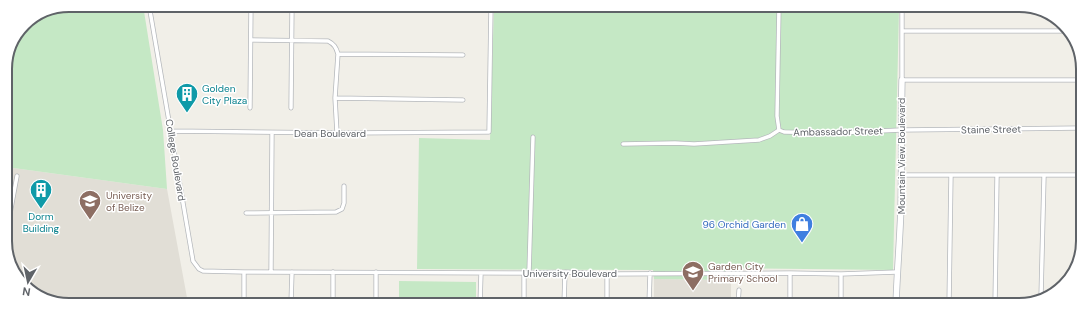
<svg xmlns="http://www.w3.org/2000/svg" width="1088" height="310" viewBox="0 0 1088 310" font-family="'DM Sans',sans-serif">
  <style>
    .education { fill: #e1ded6 }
    .green { fill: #c5e8c5 }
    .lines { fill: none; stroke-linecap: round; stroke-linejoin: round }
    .street-casing { stroke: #b5b8bc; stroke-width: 5 }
    .secondary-casing { stroke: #b6babf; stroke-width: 7 }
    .street { stroke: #fff; stroke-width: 3.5 }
    .secondary { stroke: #fff; stroke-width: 5.5 }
    .labels { text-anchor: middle; stroke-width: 3; stroke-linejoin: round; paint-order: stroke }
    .culture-label { font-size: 10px; fill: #0d838f; stroke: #fff; text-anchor: start }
    .street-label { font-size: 10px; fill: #5f6368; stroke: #fff }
    .education-label { font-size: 10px; fill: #785e54; stroke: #fff; text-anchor: start }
    .shop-label { font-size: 10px; fill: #366cbe; stroke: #fff; text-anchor: end }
    .rim { fill: none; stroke: #5f6368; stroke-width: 2 }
  </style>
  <rect width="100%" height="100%" fill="#f1efe8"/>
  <path class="education" d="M6,167L167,189L188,303H53L24,286L6,254Z
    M654,279L731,280V304H654Z"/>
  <path class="green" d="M69,5H143L163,130L167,189L6,167L5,65L24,24Z
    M494,6L1034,7V11L899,9L893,270L731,268V280L654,279L653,270L417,269L419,138L490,140Z
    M399,281L476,282V304H399Z"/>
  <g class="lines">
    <g class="street-casing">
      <path id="street" d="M149,5L193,261L199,269L203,271L244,272L524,273L565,272L607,274L790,273L841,274L897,272
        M779,7L777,116L779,130L784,132L836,133L901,130L1081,128
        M902,7V80H1082
        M292,8L461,9
        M150,9H201L204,5
        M902,31H1068
        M251,40L328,41C334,44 336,47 338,54L335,98L337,133
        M338,54L463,55
        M335,98L463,100
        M250,108L251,5
        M291,108L292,7
        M171,131L346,133L489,132L491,6
        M623,144L675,143L694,144L759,140L770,136L779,130
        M902,175H1081
        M246,213L336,212L342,209L344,203V186
        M6,235L17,176
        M244,272V303
        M271,272L272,133
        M529,273L533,137
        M1041,297L1044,176
        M291,303L292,272
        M333,303V272
        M376,304V272
        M480,304L481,273
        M524,304V273
        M564,304L565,272
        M607,304V274
        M649,304L650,273
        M738,304L739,290
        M790,304V273
        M841,304V274
        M949,305L951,175
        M995,305L997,176"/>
    </g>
    <g class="secondary-casing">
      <path id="secondary" d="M896,305C897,272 900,239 901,206C902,164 901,122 902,80"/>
    </g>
    <use href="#street" class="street"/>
    <use href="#secondary" class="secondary"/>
  </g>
  <defs>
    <g id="building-pin" transform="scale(1.15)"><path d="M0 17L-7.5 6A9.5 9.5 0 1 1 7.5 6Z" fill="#0f9aa8" stroke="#fff"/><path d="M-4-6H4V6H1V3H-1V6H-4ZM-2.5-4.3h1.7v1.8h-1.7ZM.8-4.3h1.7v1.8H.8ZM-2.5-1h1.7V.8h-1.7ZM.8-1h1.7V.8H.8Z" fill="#fff"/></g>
    <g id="university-pin" transform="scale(1.15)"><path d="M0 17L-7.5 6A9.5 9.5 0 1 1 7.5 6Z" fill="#8d6e63" stroke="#fff"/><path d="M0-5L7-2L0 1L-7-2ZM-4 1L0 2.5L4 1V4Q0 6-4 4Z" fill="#fff"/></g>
    <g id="shop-pin" transform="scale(1.15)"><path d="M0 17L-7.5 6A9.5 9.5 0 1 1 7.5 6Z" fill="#3f7fe0" stroke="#fff"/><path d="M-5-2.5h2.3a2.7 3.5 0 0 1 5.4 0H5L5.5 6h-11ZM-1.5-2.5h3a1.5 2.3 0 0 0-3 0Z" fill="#fff"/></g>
    <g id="school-pin" transform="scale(1.15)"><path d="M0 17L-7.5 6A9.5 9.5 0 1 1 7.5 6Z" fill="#8d6e63" stroke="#fff"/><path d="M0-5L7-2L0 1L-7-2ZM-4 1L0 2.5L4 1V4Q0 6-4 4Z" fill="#fff"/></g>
  </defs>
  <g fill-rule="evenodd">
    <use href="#building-pin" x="187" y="94"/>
    <use href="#building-pin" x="41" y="190"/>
    <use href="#university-pin" x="90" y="201"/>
    <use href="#shop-pin" x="802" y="224"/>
    <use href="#school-pin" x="693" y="272"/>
  </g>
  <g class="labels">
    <g class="culture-label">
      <text x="202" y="92">Golden<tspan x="202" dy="12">City Plaza</tspan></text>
      <text x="41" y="220" text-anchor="middle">Dorm<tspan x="41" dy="12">Building</tspan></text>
    </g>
    <g class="street-label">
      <text transform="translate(991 129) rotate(-1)" y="4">Staine Street</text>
      <text transform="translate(838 131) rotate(-1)" y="4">Ambassador Street</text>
      <text x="330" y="137">Dean Boulevard</text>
      <text transform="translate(901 156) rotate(-90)" y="4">Mountain View Boulevard</text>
      <text transform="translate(176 160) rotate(81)" y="4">College Boulevard</text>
      <text x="570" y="277">University Boulevard</text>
    </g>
    <g class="education-label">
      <text x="106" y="199">University<tspan x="106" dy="12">of Belize</tspan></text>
      <text x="708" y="270">Garden City<tspan x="708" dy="12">Primary School</tspan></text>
    </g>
    <g class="shop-label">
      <text x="786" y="228">96 Orchid Garden</text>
    </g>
  </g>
  <path d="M0 0H1088V310H0ZM69 12H1019A57 57 0 0 1 1076 69V241A57 57 0 0 1 1019 298H69A57 57 0 0 1 12 241V69A57 57 0 0 1 69 12Z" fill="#fff" fill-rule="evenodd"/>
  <path class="rim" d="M69 12H1019A57 57 0 0 1 1076 69V241A57 57 0 0 1 1019 298H69A57 57 0 0 1 12 241V69A57 57 0 0 1 69 12Z"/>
  <g transform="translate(28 282) rotate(189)" stroke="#ffffff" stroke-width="3" paint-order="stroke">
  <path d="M0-3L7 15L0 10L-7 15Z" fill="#5f6368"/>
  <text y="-6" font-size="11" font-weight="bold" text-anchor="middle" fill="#5f6368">N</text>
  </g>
</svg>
